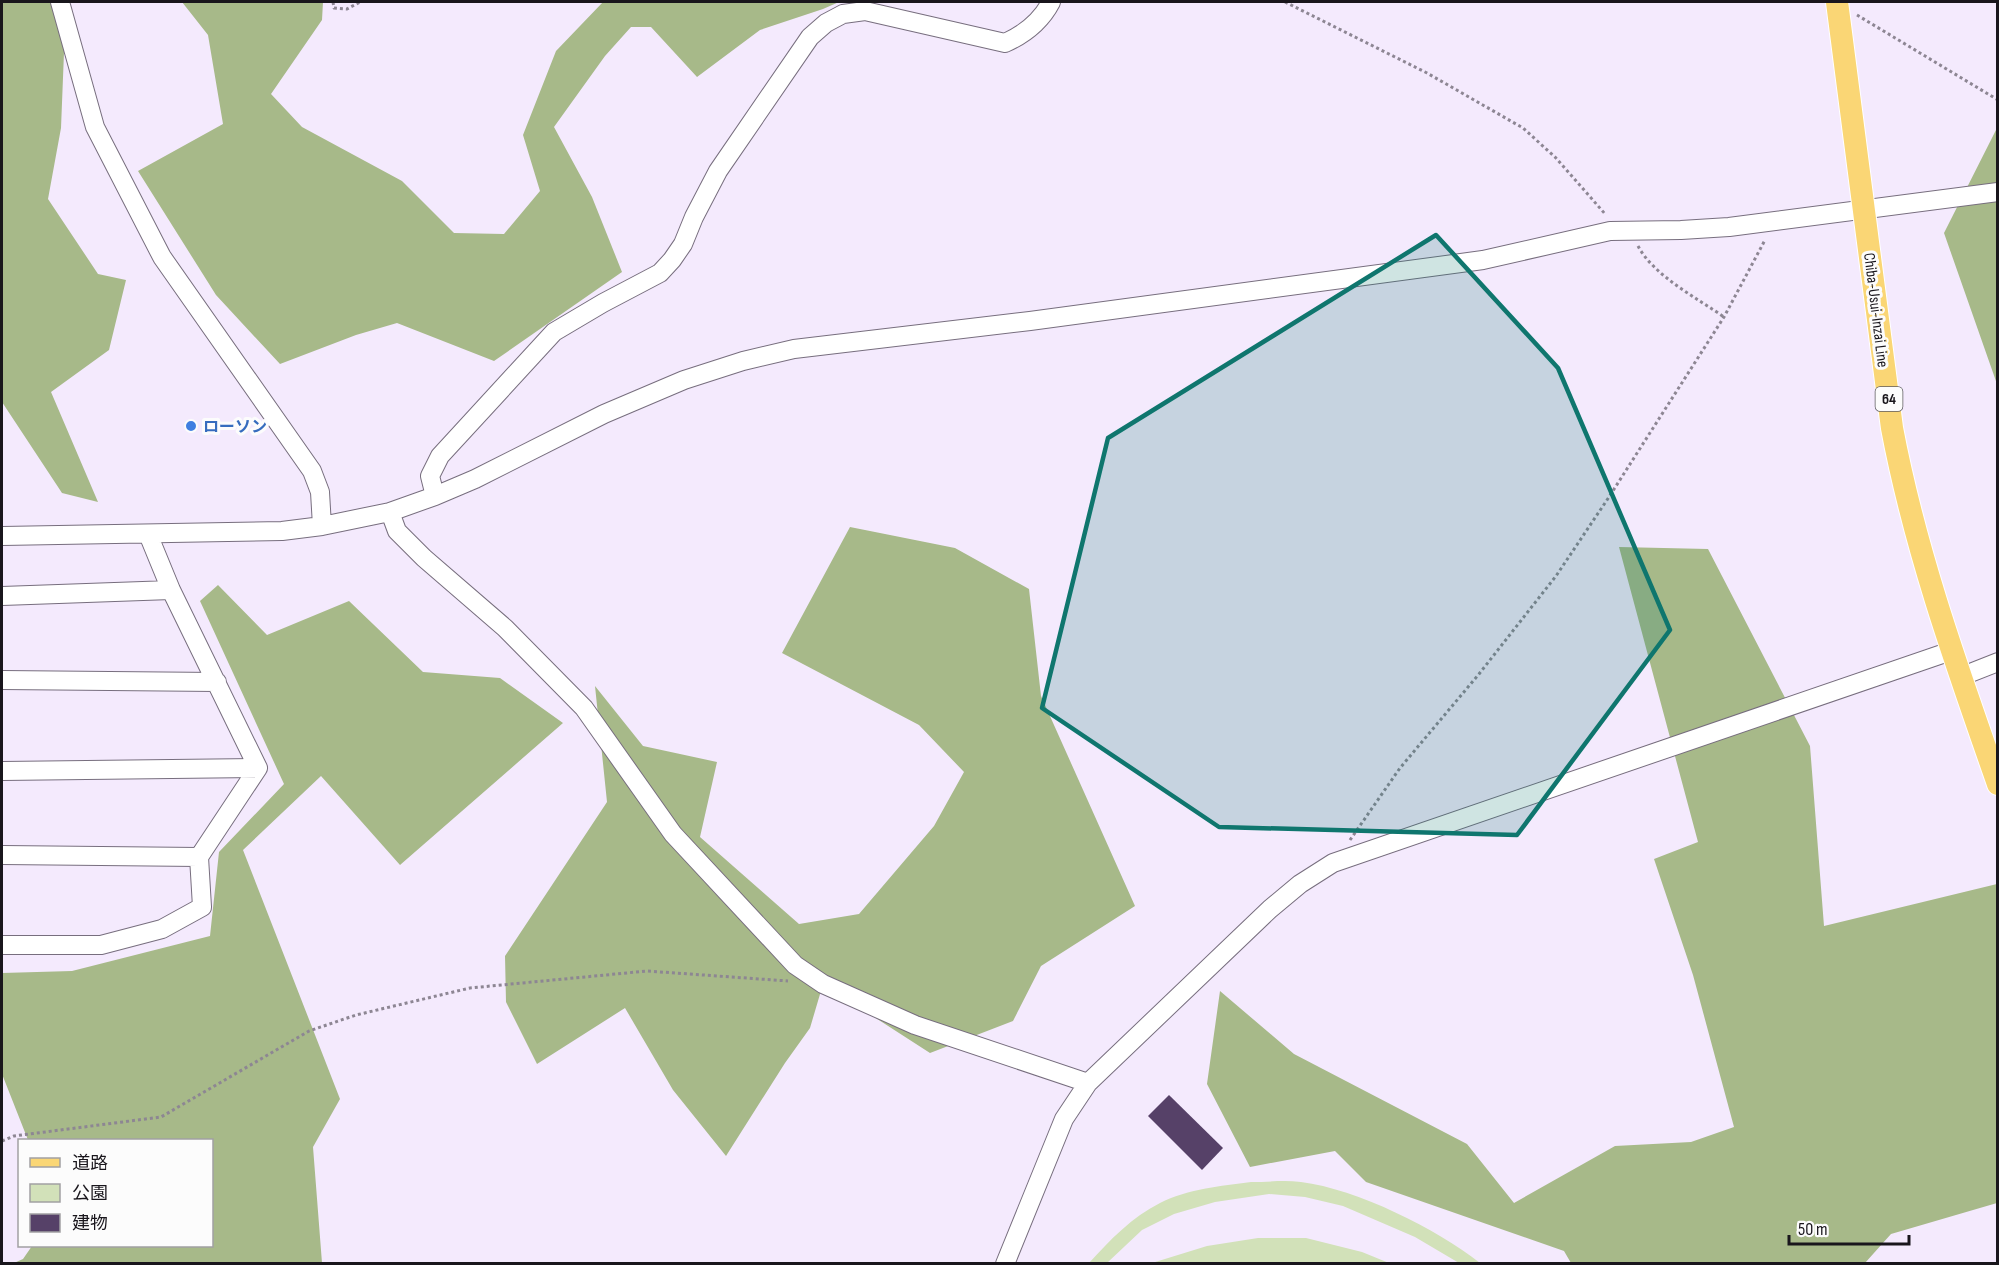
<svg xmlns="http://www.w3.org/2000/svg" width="1999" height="1265" viewBox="0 0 1999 1265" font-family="'Sofia Sans Condensed','Noto Sans JP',sans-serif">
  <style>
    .green { fill: #d2e1b9 }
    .forest { fill: #a7b989 }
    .building { fill: #564168 }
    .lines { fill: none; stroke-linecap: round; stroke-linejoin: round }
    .minor-casing { stroke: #776e7e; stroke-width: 20 }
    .major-casing { stroke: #fff; stroke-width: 24 }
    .path { stroke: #8d8693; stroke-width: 3; stroke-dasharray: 3 3; stroke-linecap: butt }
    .minor { stroke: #fff; stroke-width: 18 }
    .major { stroke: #fad675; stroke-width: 22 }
    .marked { fill: #0f766e; fill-opacity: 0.2; stroke: #0f766e; stroke-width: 4.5; stroke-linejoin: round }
    .shop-dot { fill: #3f7fe0; stroke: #fcfcfc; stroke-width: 2 }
    .labels { text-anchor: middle; stroke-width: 6; stroke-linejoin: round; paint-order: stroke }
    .shield { fill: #fcfcfc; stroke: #5d5b5f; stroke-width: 1.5 }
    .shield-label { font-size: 15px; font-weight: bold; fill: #19161c }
    .street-label { font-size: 16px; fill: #19161c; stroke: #fcfcfc }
    .shop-label { font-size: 16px; font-weight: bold; fill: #366cbe; stroke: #fcfcfc; text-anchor: start }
  </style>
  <rect width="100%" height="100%" fill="#f4eafd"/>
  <path class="green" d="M1251,1182C1267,1182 1285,1180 1301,1182C1357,1189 1437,1229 1480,1263H1459L1415,1237L1343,1206L1305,1197L1269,1194L1215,1202L1174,1214L1142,1230L1107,1263H1089C1110,1240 1132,1217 1160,1203C1187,1189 1221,1186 1251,1182Z
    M1258,1238H1306L1362,1252L1389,1263H1152L1207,1246Z"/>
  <path class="forest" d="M2,2H66L61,128L48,199L98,274L126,280L109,350L51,392L98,502L62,493L2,402Z
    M182,2H323L322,20L271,94L302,127L402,181L454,233L504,234L540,191L523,135L556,51L603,2H839L823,9L760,30L697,77L651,27H631L605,56L554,127L592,197L622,272L494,361L397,323L356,335L280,364L216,295L138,171L223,124L208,35Z
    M1997,128V384L1944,233Z
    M850,527L955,548L1029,589L1041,696L1135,906L1041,966L1013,1021L930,1053L823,984L810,1028L785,1063L726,1156L673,1090L625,1008L537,1064L506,1002L505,956L607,802L595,686L643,746L717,762L700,837L799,924L859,914L934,826L964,772L919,725L782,653Z
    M1619,547L1708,549L1810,746L1824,926L1997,884V1203L1891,1234L1865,1263H1571L1564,1251L1366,1182L1335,1151L1250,1167L1207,1084L1220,991L1294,1054L1467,1144L1514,1203L1615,1146L1691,1142L1734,1127L1693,975L1654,859L1698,842Z
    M218,585L267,635L349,601L423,672L500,678L563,723L400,865L321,776L243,850L340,1099L313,1147L322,1263H14L23,1259L32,1246H212V1140H28L2,1074V973L72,971L210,936L219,852L284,784L200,601Z"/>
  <path class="building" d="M1169,1095L1223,1148L1202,1170L1148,1116Z"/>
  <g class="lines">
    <g class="minor-casing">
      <path id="minor" d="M60,2L95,127L162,257L312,471L320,492L322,526
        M435,496L430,476L440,456L554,332L603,303L660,273L672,260L683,244L694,217L718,171L810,37L826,23L843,14L865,11L1005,43C1025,34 1041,21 1051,2
        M390,512L397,531L424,558L505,628L584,708L673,834L795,965L823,984L915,1025L1088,1083
        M2,536L282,531L322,526L390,512L435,496L475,479L604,414L684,380L743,361L794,349L1030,321L1483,260L1610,231L1681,230L1729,227L1998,192
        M2,596L171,590
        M1960,677L1998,662
        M2,680L217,682
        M2,771L258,768
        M2,855L199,857
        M2,945H101L162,929L202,907L199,857L258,768L171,590L148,534
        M1005,1264L1064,1119L1088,1083L1270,909L1300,884L1333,863L1951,651"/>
    </g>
    <g class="major-casing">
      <path id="major" d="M1837,2L1892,428C1915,550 1957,667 1998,784"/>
    </g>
    <path class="path" d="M333,2L334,8L347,9L360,2
      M1285,2L1427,73L1523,128L1555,157L1606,215
      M1857,15L1998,100
      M1638,246C1654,276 1697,298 1724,317
      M1350,840L1400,768L1479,674L1556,576L1609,497L1724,317L1765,240
      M2,1141L14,1136L161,1117L309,1031L356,1015L470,988L647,971L788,981"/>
    <use href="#minor" class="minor"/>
    <use href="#major" class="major"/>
  </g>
  <path class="marked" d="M1436,235L1558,368L1670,630L1517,835L1219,827L1042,708L1108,438Z"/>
  <circle class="shop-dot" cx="191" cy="426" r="6"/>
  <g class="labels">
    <rect class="shield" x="1875.5" y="387" width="27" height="24" rx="4.5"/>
    <g class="shield-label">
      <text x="1889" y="404">64</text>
    </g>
    <g class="street-label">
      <text transform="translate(1877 310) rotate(83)" y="6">Chiba-Usui-Inzai Line</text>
    </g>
    <g class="shop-label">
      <text x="203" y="432">ローソン</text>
    </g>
  </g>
  <rect width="1999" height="1265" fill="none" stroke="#19161c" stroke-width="6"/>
  <rect x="18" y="1139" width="195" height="108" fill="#fcfcfc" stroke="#a1a0a2" stroke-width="1.5"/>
  <rect x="30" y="1158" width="30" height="9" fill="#fad675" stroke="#a1a0a2" stroke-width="1.5"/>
  <text x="72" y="1169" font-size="18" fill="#19161c">道路</text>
  <rect x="30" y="1184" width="30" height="18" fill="#d2e1b9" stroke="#a1a0a2" stroke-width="1.5"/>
  <text x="72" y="1199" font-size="18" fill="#19161c">公園</text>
  <rect x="30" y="1214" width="30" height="18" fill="#564168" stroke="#a1a0a2" stroke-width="1.5"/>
  <text x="72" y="1229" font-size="18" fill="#19161c">建物</text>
  <path d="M1789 1235v9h120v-9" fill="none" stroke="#19161c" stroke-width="3"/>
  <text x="1798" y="1235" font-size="18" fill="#19161c" stroke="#fcfcfc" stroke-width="4.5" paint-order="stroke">50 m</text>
</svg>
